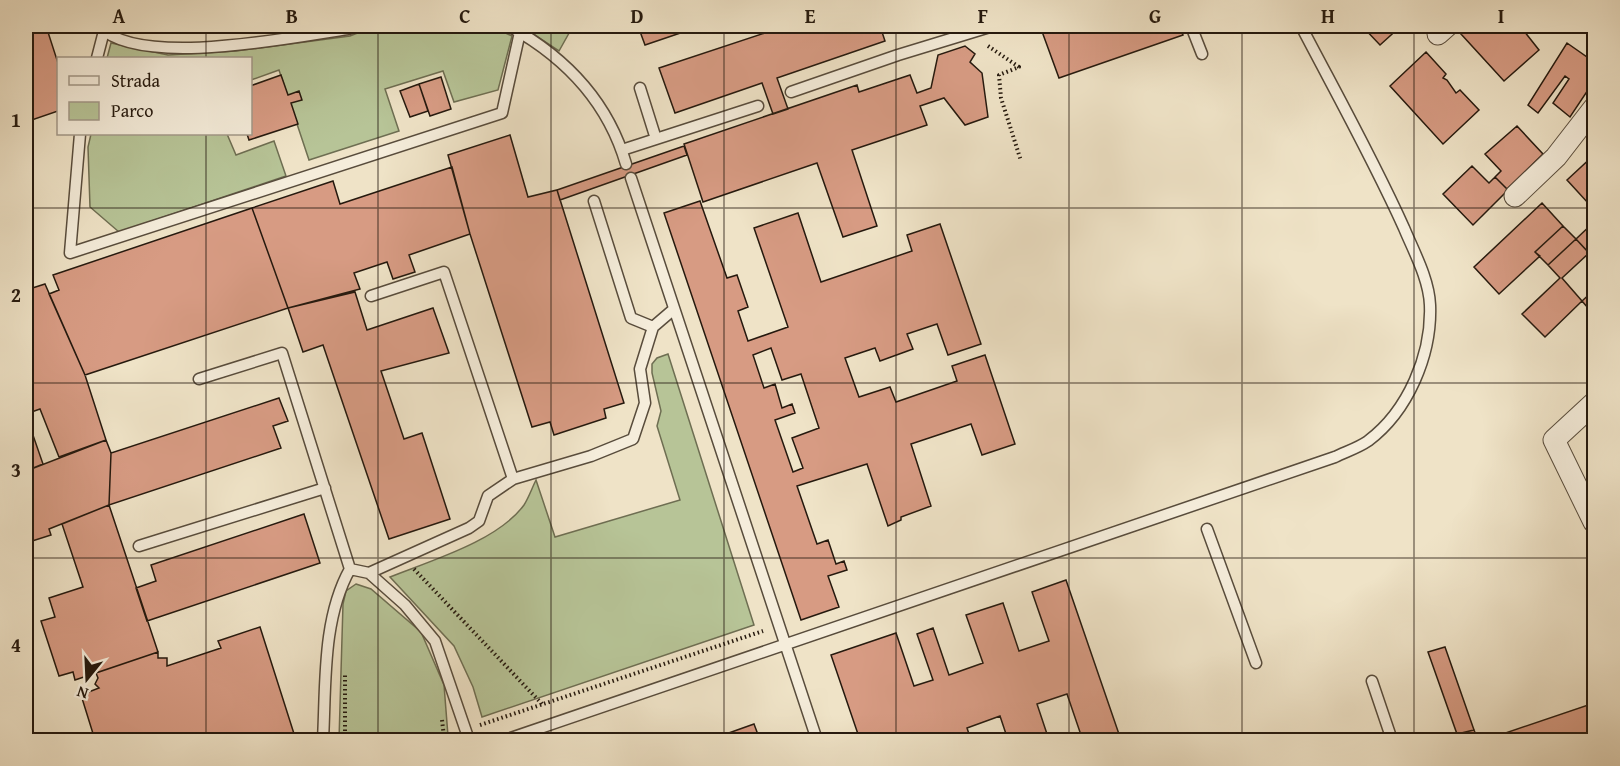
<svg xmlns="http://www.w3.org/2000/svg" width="1620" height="766" viewBox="0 0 1620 766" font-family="'Gentium Book Plus',serif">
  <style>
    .green { fill: #b7c497; stroke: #6e6e52; stroke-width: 1.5 }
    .building { fill: #d79b83; stroke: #25190e; stroke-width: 1.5; fill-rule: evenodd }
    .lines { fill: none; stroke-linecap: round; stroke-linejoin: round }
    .service-casing { stroke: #584c3c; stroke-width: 13 }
    .minor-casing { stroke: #584c3c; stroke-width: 23 }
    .path { stroke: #25190e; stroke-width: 4; stroke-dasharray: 1.5 3; stroke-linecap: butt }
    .service { stroke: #f5eddb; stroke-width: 10 }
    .minor { stroke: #f5eddb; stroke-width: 21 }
    .grid { fill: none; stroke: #25190e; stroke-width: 1.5; stroke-opacity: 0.55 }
    .neatline { fill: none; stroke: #25190e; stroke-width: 2 }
    .grid-label { font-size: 20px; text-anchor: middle; font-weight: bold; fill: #25190e }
  </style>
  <rect width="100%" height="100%" fill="#efe3c7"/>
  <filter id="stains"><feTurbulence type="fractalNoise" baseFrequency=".00333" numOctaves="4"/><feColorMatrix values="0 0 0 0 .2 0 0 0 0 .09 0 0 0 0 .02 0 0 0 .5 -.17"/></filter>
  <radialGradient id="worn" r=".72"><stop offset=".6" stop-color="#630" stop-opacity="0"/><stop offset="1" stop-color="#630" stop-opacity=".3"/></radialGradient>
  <path class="green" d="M375,26H491L512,36L498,90L454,102L443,71L385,89L399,131L309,160L279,70L251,80L250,58H107L111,43L168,55L236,51L350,36Z
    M521,26H573L559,51Z
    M91,134H227L236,155L274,141L286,176L119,232L90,207L88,147Z
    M668,354L754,625L482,717L473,687L454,646L390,577C430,561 498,541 524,505C529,497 532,488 536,480L555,537L680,500L657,426L661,411L652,373V364L657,358Z
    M356,584L371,589L421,632L444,685L448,736L432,740H339L343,604L346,591Z"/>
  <path class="building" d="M46,26L58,63V111L26,122V33Z
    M638,26H701L645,45Z
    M786,26H880L885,41L777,78L788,109L773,114L762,83L675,113L659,68Z
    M1040,26H1180L1183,35L1059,78Z
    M1362,26H1401L1380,45Z
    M1469,26H1520L1539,50L1504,81L1461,34Z
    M1567,43L1594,62V81L1570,117L1553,103L1569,79L1565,76L1538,113L1528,105Z
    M965,46L975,54L970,62L982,73L988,117L965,125L944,98L920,106L927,125L852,150L877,226L843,237L817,163L703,202L684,144L857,85L859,92L910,75L917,93L931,88L938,55Z
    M1426,52L1446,74L1443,78L1447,80L1456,93L1460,90L1479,110L1443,144L1390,86Z
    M281,75L288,95L299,91L302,100L291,103L298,124L249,140L247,134H250V86Z
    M441,77L451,109L430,116L419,84Z
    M419,84L428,111L410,117L400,91Z
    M1517,126L1543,154L1507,189L1495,177L1501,171L1485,154Z
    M510,135L528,197L557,190L624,403L604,409L606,418L554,435L550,422L532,427L470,234L448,155Z
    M684,146L687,155L560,200L557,190Z
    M1594,155V197L1588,203L1567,180Z
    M1472,166L1489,183L1495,177L1508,190L1473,225L1443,194Z
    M452,167L470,234L409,255L415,272L393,279L387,262L354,273L360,289L288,308L252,208L333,181L340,204Z
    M700,201L727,278L737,275L748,307L738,311L748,341L788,327L754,228L798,213L821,282L912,251L907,235L940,224L981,344L948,355L937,324L907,334L913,349L880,361L875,348L845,358L859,397L890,387L896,402L957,381L952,366L985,355L1015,444L982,455L971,424L911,444L931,506L901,517V520L888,526L867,464L797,486L817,544L828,540L836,564L844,561L847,570L828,576L839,607L801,620L664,213ZM771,348L782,380L801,374L819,428L792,438L803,468L793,472L775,420L795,413L792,404L782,408L775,384L764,388L753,355Z
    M1542,203L1563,226L1535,252L1540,256L1499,294L1474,267Z
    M252,208L288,308L85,375L49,294L59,290L53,275Z
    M1594,222V247L1589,253L1576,239Z
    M1563,226L1576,239L1548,265L1535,252Z
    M1576,239L1589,253L1562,278L1582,301L1545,337L1522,314L1560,278L1548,265Z
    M45,284L85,375L106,440L59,457L40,409L26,414V290Z
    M1594,290V315L1582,301Z
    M355,292L367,330L433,308L449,353L381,371L404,439L422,433L450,519L389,539L323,345L303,352L288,308Z
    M279,398L288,421L273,426L281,448L109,505L111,453Z
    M26,415L43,464L26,471Z
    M106,440L111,453L109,505L49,529L51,535L26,543V471Z
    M109,505L158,652L75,680L73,672L59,676L41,621L55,617L49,598L83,587L62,524Z
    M304,514L320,563L147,621L136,588L156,581L151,565Z
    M1066,580L1121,740H1076L1082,738L1067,694L1037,704L1049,740H1008L1000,716L967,728L971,740H953L950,733L929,740H860L831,655L896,633L914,686L933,680L917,634L933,628L949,675L983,663L966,615L1003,603L1019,651L1049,641L1032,592Z
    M260,627L296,740H95L81,695L99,688L95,684L98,678L96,673L158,652V658H167V666L221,648L218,641Z
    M1445,647L1474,730L1457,734L1428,652Z
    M1594,703V740H1485Z
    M754,724L760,740H709Z
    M1474,730L1478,740H1459L1457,734Z"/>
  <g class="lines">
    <g class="service-casing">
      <path id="service" d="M99,26C138,69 293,37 348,29L357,26
        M509,26C565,57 608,102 626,164
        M1191,26L1202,54
        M97,58L104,31
        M640,88L656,139
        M791,92L898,55L993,26
        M80,134L70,253L502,113L520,32
        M622,150L758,106
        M631,178L817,740
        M594,201L631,318L653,327
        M371,296L444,272L513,479
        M199,379L282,353L350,569
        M1207,529L1256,663
        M139,546L325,488
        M369,573L405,605L435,641L469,740
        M1372,681L1392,740
        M323,740C326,685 322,619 350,569L369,573L469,528L479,521L488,496L513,479L591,456L633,439L645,403L640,369L653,327L674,309
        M505,740L1335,457C1345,452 1358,448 1368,441C1408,411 1432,355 1430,305C1429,279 1414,252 1404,228C1373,159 1336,93 1301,26"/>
    </g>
    <g class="minor-casing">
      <path id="minor" d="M1438,34L1447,26
        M1515,196L1556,157L1594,108
        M1594,403L1554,440L1594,522"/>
    </g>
    <path class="path" d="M988,46L1019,67L999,75L1001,98L1021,161
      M414,569L543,705
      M442,720L444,737
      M480,725L763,631
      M345,740V675
      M434,740L450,735"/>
    <use href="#service" class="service"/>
    <use href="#minor" class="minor"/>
  </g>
  <path class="grid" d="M206,26V58M378,26V740M551,26V740M724,26V740M896,26V740M1069,26V740M1242,26V740M1414,26V740M206,134V740M26,208H1594M26,383H1594M26,558H1594"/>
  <rect width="1620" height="766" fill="none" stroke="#efe3c7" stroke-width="66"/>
  <rect x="57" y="57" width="195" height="78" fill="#f5eddb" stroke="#a29889" stroke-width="1.5"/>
  <rect x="69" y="76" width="30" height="9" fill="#f5eddb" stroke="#a29889" stroke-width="1.5"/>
  <text x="111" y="87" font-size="18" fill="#25190e">Strada</text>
  <rect x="69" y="102" width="30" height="18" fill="#b7c497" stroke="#a29889" stroke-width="1.5"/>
  <text x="111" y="117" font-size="18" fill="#25190e">Parco</text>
  <g transform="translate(87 679) rotate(198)" stroke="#f5eddb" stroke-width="4.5" paint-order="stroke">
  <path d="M0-4.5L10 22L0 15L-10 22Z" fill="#25190e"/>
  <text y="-9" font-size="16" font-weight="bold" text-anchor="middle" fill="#25190e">N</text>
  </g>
  <rect x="33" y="33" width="1554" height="700" class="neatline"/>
  <g class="grid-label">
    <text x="119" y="23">A</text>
    <text x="292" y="23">B</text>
    <text x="465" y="23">C</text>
    <text x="637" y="23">D</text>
    <text x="810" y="23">E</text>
    <text x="983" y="23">F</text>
    <text x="1155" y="23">G</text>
    <text x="1328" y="23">H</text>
    <text x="1501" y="23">I</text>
    <text x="16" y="127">1</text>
    <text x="16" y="302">2</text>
    <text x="16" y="477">3</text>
    <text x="16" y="652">4</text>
  </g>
  <rect width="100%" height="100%" filter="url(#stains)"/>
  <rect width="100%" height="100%" fill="url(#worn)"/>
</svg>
